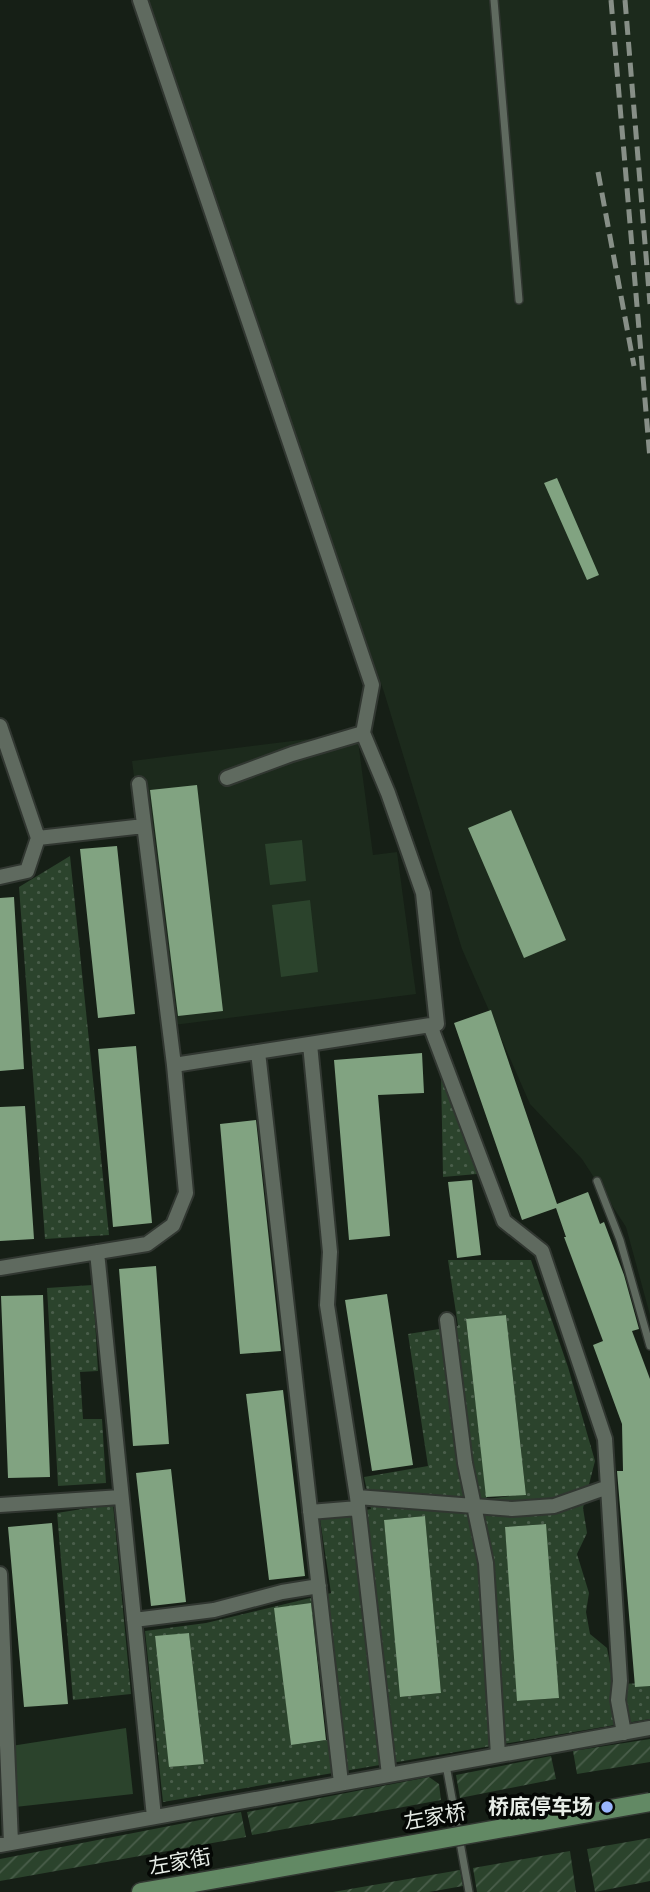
<svg xmlns="http://www.w3.org/2000/svg" width="650" height="1892" viewBox="0 0 650 1892" font-family="'Crimson Pro','Noto Sans SC',serif">
  <style>
    .built { fill: #1c2a1c }
    .grass { fill: #2b432c }
    .park { fill: url(#park-dots); fill-rule: evenodd }
    .garden { fill: url(#garden-furrows) }
    .building { fill: #81a381 }
    .lines { fill: none; stroke-linecap: round; stroke-linejoin: round }
    .lane-casing { stroke: #313731; stroke-width: 10 }
    .street-casing { stroke: #313731; stroke-width: 18 }
    .secondary-casing { stroke: #313731; stroke-width: 21 }
    .lane { stroke: #5f6a5f; stroke-width: 7 }
    .street { stroke: #5f6a5f; stroke-width: 14 }
    .secondary { stroke: #628964; stroke-width: 18 }
    .rail { stroke: #878f87; stroke-width: 5; stroke-dasharray: 14 7; stroke-linecap: butt }
    .secondary-bridge-casing { stroke: #313731; stroke-width: 21; stroke-linecap: butt }
    .secondary-bridge { stroke: #628964; stroke-width: 18 }
    .poi-dot { fill: #99b5fd; stroke: #050805; stroke-width: 2.5 }
    .labels { text-anchor: middle; stroke-width: 7; stroke-linejoin: round; paint-order: stroke }
    .poi-label { font-size: 21px; font-weight: bold; fill: #e7ede7; stroke: #050805; text-anchor: end }
    .street-label { font-size: 21px; fill: #e7ede7; stroke: #050805 }
  </style>
  <defs>
    <pattern id="park-dots" width="8" height="8" patternUnits="userSpaceOnUse" patternTransform="scale(1.75)"><rect width="8" height="8" fill="#2b432c"/><path d="M2 2h.1M6 6h.1" fill="none" stroke="#4a5e4b" stroke-width="1.8" stroke-linecap="round"/></pattern>
    <pattern id="garden-furrows" width="10" height="10" patternUnits="userSpaceOnUse" patternTransform="scale(1.75)"><rect width="10" height="10" fill="#2b432c"/><path d="M-1 1l2-2M0 10L10 0M9 11l2-2" fill="none" stroke="#4a5e4b"/></pattern>
  </defs>
  <rect width="100%" height="100%" fill="#161f16"/>
  <path class="built" d="M143,0H650V1315L626,1227L582,1159L530,1104L462,949L384,692Z
    M357,733L373,855L397,852L416,994L166,1026L132,761Z"/>
  <path class="grass" d="M302,840L306,881L270,885L265,844Z
    M310,900L318,972L281,977L272,905Z
    M126,1728L133,1794L15,1807L11,1746Z"/>
  <path class="park" d="M70,856L109,1235L45,1239L19,887Z
    M441,1073L477,1174L443,1177Z
    M448,1260H531L568,1367L595,1461L583,1508L587,1533L577,1554L589,1593L586,1612L590,1634L607,1648L614,1684L650,1683V1719L163,1802L145,1631L206,1623L331,1593L320,1519L371,1509L364,1477L428,1466L408,1334L458,1326ZM506,1315L526,1494L487,1499L466,1320ZM425,1516L441,1693L401,1697L384,1520ZM545,1524L559,1698L518,1701L505,1527ZM311,1604L328,1740L291,1745L275,1608ZM189,1633L204,1763L170,1767L155,1637Z
    M93,1285L98,1371L80,1372L83,1419H102L106,1483L58,1486L47,1288Z
    M113,1504L131,1694L73,1700L57,1513Z"/>
  <path class="garden" d="M650,1739V1762L577,1774L573,1751Z
    M551,1756L556,1779L460,1798L456,1775Z
    M429,1777L439,1784L441,1800L252,1835L247,1812Z
    M241,1812L246,1837L0,1881V1859Z
    M650,1838V1881L595,1892L587,1849Z
    M570,1851L576,1892H477L473,1868Z
    M460,1870L463,1886L429,1892H333Z"/>
  <path class="building" d="M557,478L599,575L587,580L544,483Z
    M197,785L223,1011L178,1016L150,790Z
    M511,810L566,940L524,958L468,828Z
    M117,846L135,1014L98,1018L80,849Z
    M14,897L24,1069L0,1071V898Z
    M491,1010L557,1204L588,1192L600,1224L604,1222L624,1275L639,1329L632,1331L650,1379V1686L635,1687L617,1471H623L622,1424L593,1345L603,1341L564,1237H566L556,1208L522,1220L454,1023Z
    M136,1046L152,1223L113,1227L98,1049Z
    M422,1053L424,1093L378,1095L390,1236L349,1240L334,1060Z
    M25,1106L34,1239L0,1241V1107Z
    M256,1120L281,1351L240,1354L220,1124Z
    M472,1180L481,1255L457,1258L448,1182Z
    M156,1266L169,1444L133,1446L119,1269Z
    M387,1294L413,1465L372,1471L345,1300Z
    M43,1295L50,1477L8,1478L1,1296Z
    M506,1315L526,1495L486,1497L466,1319Z
    M283,1390L305,1576L269,1580L246,1394Z
    M171,1469L186,1602L151,1606L136,1473Z
    M425,1516L441,1693L400,1697L384,1520Z
    M52,1523L68,1704L24,1707L8,1527Z
    M546,1524L559,1698L517,1701L505,1527Z
    M311,1603L326,1740L291,1745L274,1608Z
    M189,1633L204,1764L169,1767L155,1636Z"/>
  <g class="lines">
    <g class="lane-casing">
      <path id="lane" d="M494,0L519,300
        M597,1181L620,1240L650,1346
        M446,1765L469,1892"/>
    </g>
    <g class="street-casing">
      <path id="street" d="M140,0L372,685L363,733
        M0,726L38,838L27,871L0,877
        M139,784L174,1065
        M38,838L144,826
        M430,1025L504,1221L542,1251L605,1439L620,1681L618,1700L624,1733
        M310,1044L330,1252L327,1305L357,1497L389,1775
        M258,1052L341,1783
        M97,1252L154,1817
        M0,1268L147,1244L173,1225L186,1193L174,1065L437,1024L423,893L388,793L363,733L292,754L227,778
        M447,1320L465,1463L486,1563L498,1755
        M357,1497L512,1509L554,1506L608,1487
        M0,1505L121,1497
        M310,1512L358,1508
        M0,1574L11,1843
        M134,1620L214,1610L282,1592L319,1586
        M0,1845L650,1728"/>
    </g>
    <g class="secondary-casing">
      <path id="secondary" d="M141,1892L228,1877"/>
    </g>
    <use href="#lane" class="lane"/>
    <use href="#street" class="street"/>
    <use href="#secondary" class="secondary"/>
    <path class="rail" d="M611,0L650,459
      M625,0L650,304
      M598,172L634,366"/>
    <g class="secondary-bridge-casing">
      <path id="secondary-bridge" d="M228,1877L650,1802"/>
    </g>
    <use href="#secondary-bridge" class="secondary-bridge"/>
  </g>
  <circle class="poi-dot" cx="607" cy="1807" r="7"/>
  <g class="labels">
    <g class="poi-label">
      <text x="593" y="1814">桥底停车场</text>
    </g>
    <g class="street-label">
      <text transform="translate(435 1817) rotate(-10)" y="7">左家桥</text>
      <text transform="translate(180 1862) rotate(-10)" y="7">左家街</text>
    </g>
  </g>
</svg>
